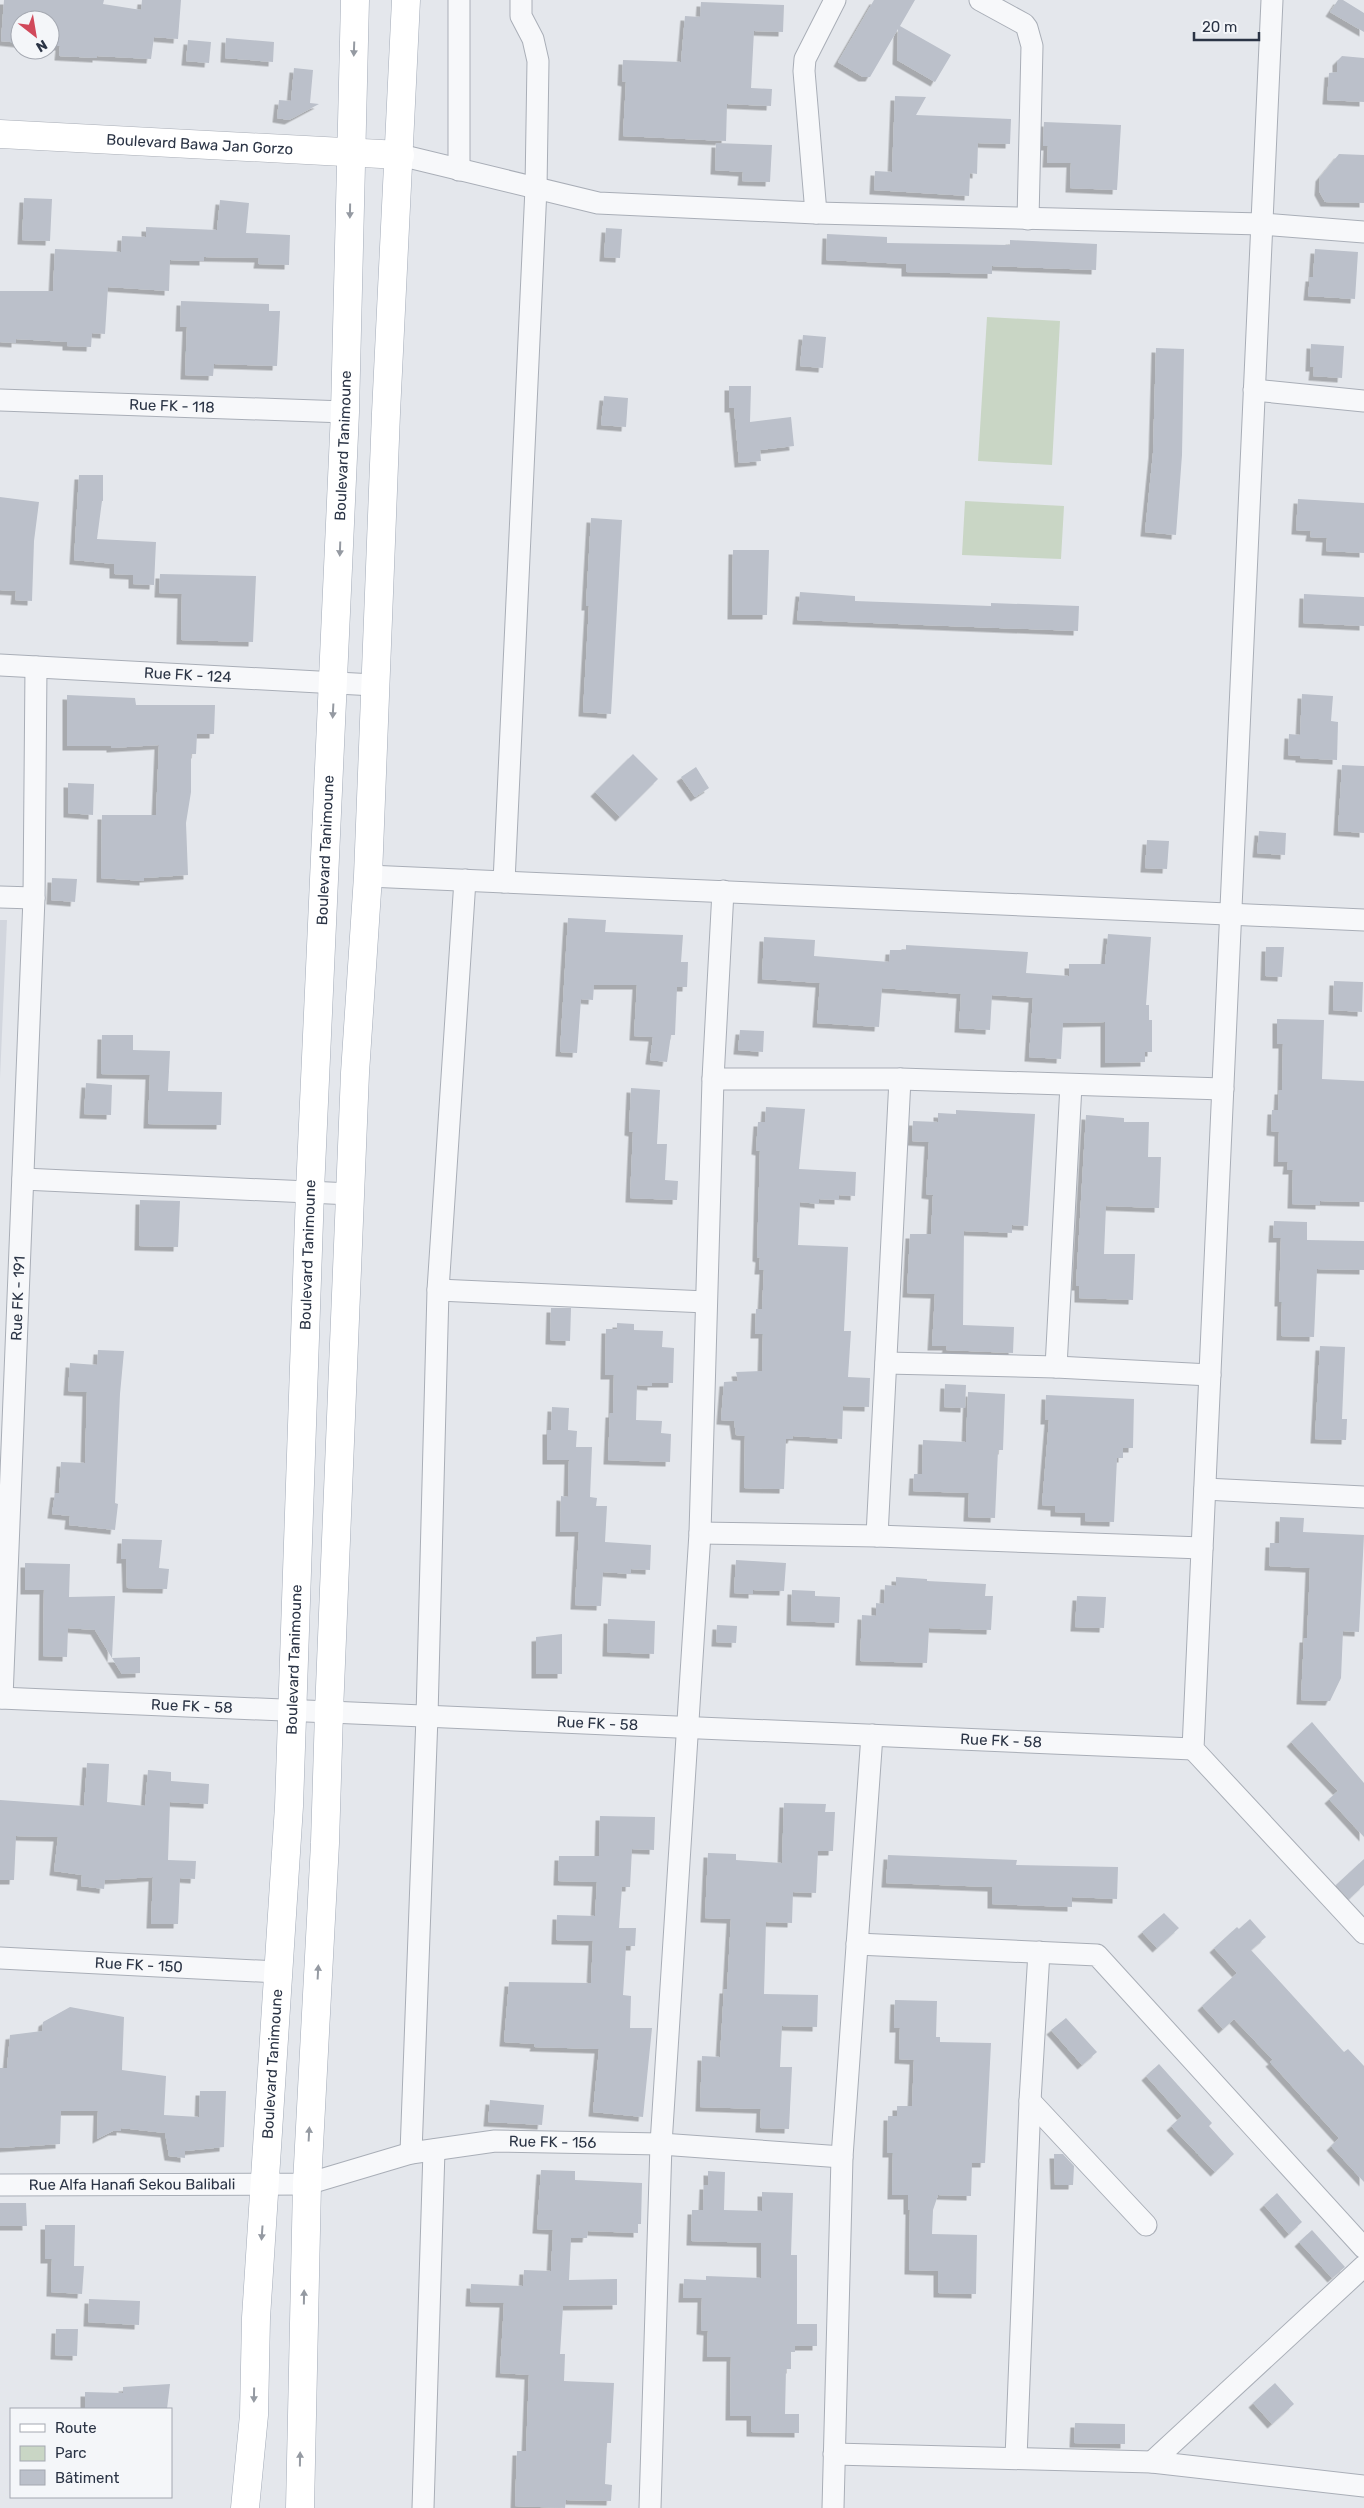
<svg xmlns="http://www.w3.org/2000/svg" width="1364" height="2508" viewBox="0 0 1364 2508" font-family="Rubik,sans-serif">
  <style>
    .built { fill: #d2d6de }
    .green { fill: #c9d6c5 }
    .building { fill: #bbc0ca; filter: url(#shadow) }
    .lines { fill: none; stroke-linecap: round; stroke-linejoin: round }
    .minor-casing { stroke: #a9aeb7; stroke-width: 23 }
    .secondary-casing { stroke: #a9aeb7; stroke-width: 29 }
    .primary-casing { stroke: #a3abb8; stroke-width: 29 }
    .minor { stroke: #f7f8fa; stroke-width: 21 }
    .secondary { stroke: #fff; stroke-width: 28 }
    .primary { stroke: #fff; stroke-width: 28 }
    .oneway { fill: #959aa2 }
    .labels { text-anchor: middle; stroke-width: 4; stroke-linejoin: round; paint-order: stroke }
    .street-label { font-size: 15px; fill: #2b3445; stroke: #f4f6f9 }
  </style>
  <defs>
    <filter id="shadow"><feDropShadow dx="-4.5" dy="4.5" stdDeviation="0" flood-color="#0004"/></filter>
  </defs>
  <rect width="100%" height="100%" fill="#e4e7ec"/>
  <path class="built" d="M0,920H7L0,1078Z"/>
  <path class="green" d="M987,317L1060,321L1052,465L978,461Z
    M965,501L1064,506L1061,559L962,555Z"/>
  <path class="building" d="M4,0H104L103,4L141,10L142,0H181L178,39L154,37L151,59L97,56V58L59,56L60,46L50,45V20H20V43L1,41Z
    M874,0H915L900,26L951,55L935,82L897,60L898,29L870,77H863L838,62Z
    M1338,0H1343L1364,13V32L1330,12Z
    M701,2L784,5L783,32L754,31L751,88L772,89L771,106L727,104L726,141L623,136L626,82L622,81L623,60L681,62L685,16L700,17Z
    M226,38L274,42L273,62L225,58Z
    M188,40L211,42L209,63L186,61Z
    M1342,56L1364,58V102L1327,100L1329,73L1337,72V61Z
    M294,68L313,70L310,103L319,104L289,120L277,118L279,100L291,101Z
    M895,96L926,97L916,115L1011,119L1010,144L978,143L977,174L970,173L969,196L874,190L875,171L892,172Z
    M1044,122L1121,125L1117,190L1070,188L1071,163H1047L1048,146H1043Z
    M716,143L772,145L770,182L742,181L743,172L715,170Z
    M1339,154L1364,155V203L1325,202L1319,191L1320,177Z
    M24,198L52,199L50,241L22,240Z
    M220,200L249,203L246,233L290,235L289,265L258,264L259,258L204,257V261L170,260L169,291L108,287L105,334L92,333L91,347L67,346V342L16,339V343L0,342V291H53L55,249L121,252L122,236L146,237V227L217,230Z
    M606,228L622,229L620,258L604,257Z
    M827,234L887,237V243L1010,245V240L1097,244L1096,270L992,266V274L906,272V264L826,260Z
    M1315,249L1358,252L1355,299L1308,296L1310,277H1313Z
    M181,301L269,304V311H280L277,366L214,364L213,376L185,375L187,327H180Z
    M803,335L826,337L823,368L800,366Z
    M1311,344L1344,346L1342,378L1313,376L1314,367H1310Z
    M1156,348L1184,349L1182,455L1176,535L1145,532L1153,453Z
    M729,386H751L750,422L791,417L794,446L760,450L761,461L739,463L734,408H729Z
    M604,396L628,398L626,427L601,425Z
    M79,475H103V501H102L97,539L156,542L154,585L133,584V575L114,574V564L74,560Z
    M0,497L39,502L34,541L32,601L15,600L16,591L0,590Z
    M1298,499L1364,503V553L1326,551L1327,538L1310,537L1311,531L1296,530Z
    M591,518L622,520L611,714L583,712L589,606H586Z
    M733,550H769L767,615H732Z
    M160,574L256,576L253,642L181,640L182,594L159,593Z
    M800,592L855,596V601L991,606V603L1079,606L1078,631L797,620Z
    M1304,594L1364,597V626L1303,623Z
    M1302,694L1333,696L1331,721L1338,722L1337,760L1300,758V756L1288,755L1289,734L1300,735Z
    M67,695L135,698L136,705H215L214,734H197L196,754H191V792L186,823L188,875L144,878V881L101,878L102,815H156L159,745L111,748V746H67Z
    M633,754L658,779L620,817L595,792Z
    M1342,765L1364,766V833L1338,831Z
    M696,767L709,788L695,797L681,777Z
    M68,783L94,784L93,815L68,813Z
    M1259,831L1286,833L1285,855L1257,853Z
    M1147,840L1169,841L1167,869L1145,868Z
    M52,878L77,879L75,902L51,900Z
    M568,918L606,920L605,932L683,935L681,962H688L687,987H677L675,1035H671L667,1062L650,1060L653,1037L634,1036L637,985H594L593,1000L581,999L577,1053L560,1052Z
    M1108,934L1151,937L1146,1005H1149V1020H1152V1052H1145V1062L1105,1063V1022L1063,1023L1061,1059L1029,1057L1033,998L992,995L990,1030L959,1028L961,994L882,988L879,1027L817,1023L820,983L762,979L764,937L815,940L814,956L889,962L890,950H906V945L1028,952L1026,973L1069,976V964H1105Z
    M1266,947H1284L1282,977L1265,976Z
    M1334,981L1363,982L1362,1012L1333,1010Z
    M1277,1019L1324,1020L1322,1079L1364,1081V1202L1320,1201V1205L1292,1204L1293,1170H1287L1288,1162H1278L1279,1132L1271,1131L1272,1110H1278L1279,1090H1282L1283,1044H1277Z
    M740,1030L764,1031L763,1052L738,1050Z
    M102,1035H133V1050L170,1051L168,1091L222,1092L221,1125L148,1124L150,1075L101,1074Z
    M86,1083L112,1085L111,1115L84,1114Z
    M631,1088L660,1090L657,1144H667L665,1180L678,1181L677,1200L630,1198L633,1132L629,1131Z
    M766,1107L805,1109L799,1169L856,1172L855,1196L839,1195V1200L819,1199V1204L800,1202L798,1245L848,1247L844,1331H851L848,1377L870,1378L869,1407L843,1406L842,1439L793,1436L792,1439H786L784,1489L744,1488L745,1436L736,1435L734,1421L721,1420L724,1382L738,1381L736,1372L762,1371L763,1334H755L756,1309H762L764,1270H759L760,1258L757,1257L760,1151L756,1150L758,1122H765Z
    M956,1110L1035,1114L1028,1226L1012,1225V1233L964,1231L963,1325L1014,1327L1013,1353L946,1350L947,1346H932L935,1294L907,1293L910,1234H931L933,1195L926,1194L929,1142L912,1141L913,1121L938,1122V1113L956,1114Z
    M1086,1115L1124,1118V1122H1149L1148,1157H1161L1159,1208L1106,1206L1104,1254H1135L1133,1300L1079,1298V1286H1076Z
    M140,1200L180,1201L178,1247L139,1246Z
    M1274,1221L1307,1222V1240L1364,1241V1270L1317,1269L1314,1337L1281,1336L1282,1302H1279L1281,1238H1273Z
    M551,1308H571L570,1341L550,1340Z
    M617,1323L634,1324V1330L663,1331L662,1347L674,1348L673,1383H652V1386L637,1385L636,1420L662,1421L661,1433L671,1434L670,1462L608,1460L610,1413H613L614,1375H605L606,1329H617Z
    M1320,1346L1345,1347L1342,1419H1347L1346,1440L1315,1439Z
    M98,1350L124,1351L120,1394L115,1503L118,1504L115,1530L69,1525L70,1516L52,1514L55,1493H59L61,1462L85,1463L87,1392L68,1391L70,1363L97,1365Z
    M945,1384L966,1385L965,1408L944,1407Z
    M968,1392L1005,1394L1003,1450H998L995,1518L968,1517L969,1493L913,1491L914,1474H922L923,1440L966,1442Z
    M1046,1395L1134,1399L1133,1448H1123V1458H1117L1114,1522L1085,1521V1513L1055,1512V1506L1042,1505L1049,1420H1045Z
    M552,1407L569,1408L568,1430L577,1431L576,1447H592L590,1497L597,1498L596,1506H607L605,1542L651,1545L650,1570L631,1569V1574L603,1572L601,1606L575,1605L579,1532H560L561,1496L568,1497L569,1460H547V1430H551Z
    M1280,1517L1304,1518L1303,1532L1364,1535L1359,1632L1343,1631L1341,1678L1330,1701L1301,1700L1304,1638H1307L1310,1568L1269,1566L1270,1543H1279Z
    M122,1539L162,1540L159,1568L169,1569L167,1589L127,1588L126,1559H121Z
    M736,1560L786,1563L784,1591L753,1590V1594L734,1593Z
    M25,1563L70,1564L69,1597L115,1596L112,1658L95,1630L68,1628L67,1657L43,1656L44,1590H25Z
    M896,1577L927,1579V1581L986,1584L985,1596H993L991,1630L929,1628L927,1663L860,1661L862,1615L876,1616V1603L884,1604L885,1585L896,1586Z
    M792,1590L815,1591V1596L840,1597L839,1623L791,1621Z
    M1077,1596L1106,1597L1104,1628L1075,1627Z
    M608,1619L655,1621L654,1654L607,1652Z
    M717,1625L737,1626L736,1643L716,1642Z
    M562,1634V1674H536V1637Z
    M140,1657V1673L122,1674L112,1658Z
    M1312,1722L1364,1783V1837L1329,1799L1338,1791L1291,1742Z
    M87,1763L109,1764L107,1802L145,1806L148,1770L171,1772V1781L209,1784L208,1804L170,1802L168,1860L196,1861L195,1879L180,1878L178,1924H151L153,1877L105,1880L104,1889L81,1886L82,1875L54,1871L58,1837L16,1836L14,1880H0V1800L84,1806Z
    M784,1803L826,1804L825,1812H835L833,1851H818L816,1893L793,1892L792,1923L766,1922L764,1994L818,1995L817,2027L782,2026L780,2067H792L789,2129L760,2128L761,2109L700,2107L702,2056L720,2057L724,1989H727L731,1919L705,1918L708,1853L736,1854V1860L782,1863Z
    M600,1816L655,1817L654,1850L632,1849L630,1887H622L619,1928H636L635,1946H626L623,1995L631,1996L630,2028H652L643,2117L593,2112L599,2049L534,2047L535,2044L504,2042L509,1982L591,1983L593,1941L556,1940L557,1915L595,1916L597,1882L558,1881L559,1856H599Z
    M888,1855L1017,1860L1016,1865L1118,1867L1117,1899L1072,1897V1907L992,1904V1887L886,1883Z
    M1364,1859V1885L1349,1899L1336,1885Z
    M1164,1913L1179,1928L1157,1948L1142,1932Z
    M1250,1919L1266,1937L1251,1950L1344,2052L1348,2049L1364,2066V2182L1331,2146L1339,2138L1270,2062L1273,2060L1234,2019L1223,2029L1202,2006L1237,1973L1214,1948L1237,1927L1239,1929Z
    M895,2000L937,2001L936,2037H940V2042L991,2043L985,2163H972L971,2196L938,2195L933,2210L932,2234L977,2235L976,2294L938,2293V2271L909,2270L910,2210H908V2195H892L893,2153H887L888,2116H897V2106H912L914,2060L899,2059L900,2028H894Z
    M70,2007L124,2017L122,2070L166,2076L164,2115L199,2117L200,2091H226L224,2147L185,2151V2158L169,2156L165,2133L121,2128V2131H113L97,2139L98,2111H61L60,2144L0,2148V2068H7L10,2035L42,2031L43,2022Z
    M1066,2018L1097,2052L1082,2065L1051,2030Z
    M1159,2064L1212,2123L1209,2126L1234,2154L1215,2172L1171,2126L1182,2116L1146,2076Z
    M490,2100L544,2105L542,2125L488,2122Z
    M1054,2154H1063L1074,2166L1073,2185H1055Z
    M541,2170L575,2171V2180L642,2183L641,2224H638V2233L588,2231L587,2238H571L569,2280L617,2279V2305L563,2306L560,2354H565L564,2381L614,2383L611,2443H607L605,2484L612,2485L611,2501L566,2500L565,2508L515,2506L517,2451H526L529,2375L500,2373L504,2303L470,2302L471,2284L523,2286L524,2270L551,2271L553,2230L537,2229Z
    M708,2171L725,2172L724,2210L762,2211V2192L793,2193L791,2255H797V2324H817V2346H795V2352H791V2369H786L785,2414H799V2433L751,2432V2416H730L731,2357H707L708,2331L701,2330L702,2298H683L684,2279L706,2280V2276L761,2278V2243L691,2241L692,2210H703L704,2185H708Z
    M1277,2193L1302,2222L1289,2234L1264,2205Z
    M0,2203H26L27,2226H0Z
    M45,2225H75L74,2266H84L82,2294L51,2292L52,2259H45Z
    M1312,2230L1345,2267L1332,2278L1299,2242Z
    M89,2299L140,2301L139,2325L88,2322Z
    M56,2329H78L77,2356L55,2355Z
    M1275,2383L1294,2404L1272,2424L1253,2403Z
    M170,2384L167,2409H85V2392L123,2393V2387Z
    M1075,2423L1125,2424V2444L1074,2443Z"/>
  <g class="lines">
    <g class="minor-casing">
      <g id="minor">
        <path d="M980,0L1024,24L1027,28L1032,46L1028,219"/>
        <path d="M1272,0L1193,1749L1364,1933"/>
        <path d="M400,155L598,203L816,213L1262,224L1364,232"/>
        <path d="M459,170V0"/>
        <path d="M816,213L804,71L805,59L835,0"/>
        <path d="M1254,390L1364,401"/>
        <path id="s1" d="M0,400L345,412"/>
        <path id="s2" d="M0,665L374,685"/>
        <path d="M368,876L1364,920"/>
        <path d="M504,882L536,188L538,61L533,39L521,16V0"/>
        <path d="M0,897L34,898"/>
        <path d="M713,1079H900L1223,1089"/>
        <path d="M23,1179L351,1194"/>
        <path d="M438,1290L706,1302"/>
        <path d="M886,1363L1056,1367L1210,1375"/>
        <path d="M1056,1367L1071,1085"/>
        <path d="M1205,1489L1364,1497"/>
        <path d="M700,1533L877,1536L1202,1548"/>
        <path d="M877,1536L900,1079"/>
        <path id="s3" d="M0,1698L1193,1749"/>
        <path id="s4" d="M2,1698L34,898L36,667"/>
        <path d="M857,1944L1097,1955L1364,2248"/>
        <path id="s5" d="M0,1958L278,1972"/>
        <path d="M1030,2101L1146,2225"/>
        <path d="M411,2153L427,1716L438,1290L465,880"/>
        <path id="s6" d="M0,2185L307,2184L411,2153L495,2141L661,2144L842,2157"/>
        <path d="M834,2454L1152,2462L1364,2486"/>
        <path d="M1016,2458L1030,2101L1039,1952"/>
        <path d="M1152,2462L1364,2266"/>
        <path d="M423,2508L434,2150"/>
        <path d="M650,2508L661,2144L700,1533L713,1079L723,891"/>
        <path d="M833,2508L842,2157L872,1735"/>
      </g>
    </g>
    <g class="secondary-casing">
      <g id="secondary">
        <path id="s7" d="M0,134L400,155"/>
      </g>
    </g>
    <g class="primary-casing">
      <g id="primary">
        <path id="s8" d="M245,2508L254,2415L256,2318L289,1806L310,1191L345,412L355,0"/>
        <path d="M300,2508L307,2184L325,1843L329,1712L355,1073L368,876L386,413L406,0"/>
      </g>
    </g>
    <use href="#minor" class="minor"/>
    <use href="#secondary" class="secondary"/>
    <use href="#primary" class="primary"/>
  </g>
  <defs><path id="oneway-solid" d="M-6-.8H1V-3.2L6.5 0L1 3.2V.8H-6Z" transform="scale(1.25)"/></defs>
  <g class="oneway">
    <use href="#oneway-solid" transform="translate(354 49) rotate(92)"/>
    <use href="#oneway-solid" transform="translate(350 211) rotate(91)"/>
    <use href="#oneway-solid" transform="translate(340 549) rotate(92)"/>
    <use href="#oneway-solid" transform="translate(333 711) rotate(93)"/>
    <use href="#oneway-solid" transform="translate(318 1972) rotate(-87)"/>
    <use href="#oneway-solid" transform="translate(309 2134) rotate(-87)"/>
    <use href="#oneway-solid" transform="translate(262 2233) rotate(94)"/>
    <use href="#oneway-solid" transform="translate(304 2297) rotate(-89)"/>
    <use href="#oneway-solid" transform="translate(254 2395) rotate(91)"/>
    <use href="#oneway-solid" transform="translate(300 2459) rotate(-89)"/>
  </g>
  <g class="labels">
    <g class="street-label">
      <text dy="5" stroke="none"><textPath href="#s7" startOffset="200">Boulevard Bawa Jan Gorzo</textPath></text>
      <text dy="5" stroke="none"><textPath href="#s1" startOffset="172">Rue FK - 118</textPath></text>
      <text dy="5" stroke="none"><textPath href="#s8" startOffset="2065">Boulevard Tanimoune</textPath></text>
      <text dy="5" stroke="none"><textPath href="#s2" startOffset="188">Rue FK - 124</textPath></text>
      <text dy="5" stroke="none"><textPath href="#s8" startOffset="1660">Boulevard Tanimoune</textPath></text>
      <text dy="5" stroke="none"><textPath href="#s8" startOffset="1255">Boulevard Tanimoune</textPath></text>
      <text dy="5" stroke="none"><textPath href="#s4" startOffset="400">Rue FK - 191</textPath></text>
      <text dy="5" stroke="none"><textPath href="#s8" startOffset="850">Boulevard Tanimoune</textPath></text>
      <text dy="5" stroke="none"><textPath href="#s3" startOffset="192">Rue FK - 58</textPath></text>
      <text dy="5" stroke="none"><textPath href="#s3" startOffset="598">Rue FK - 58</textPath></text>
      <text dy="5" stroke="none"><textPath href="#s3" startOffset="1002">Rue FK - 58</textPath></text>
      <text dy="5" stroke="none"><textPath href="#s5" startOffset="139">Rue FK - 150</textPath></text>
      <text dy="5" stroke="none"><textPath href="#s8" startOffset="445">Boulevard Tanimoune</textPath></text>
      <text dy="5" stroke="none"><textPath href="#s6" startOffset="558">Rue FK - 156</textPath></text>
      <text dy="5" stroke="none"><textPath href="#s6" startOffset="132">Rue Alfa Hanafi Sekou Balibali</textPath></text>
    </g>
  </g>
  <rect x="10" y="2408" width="162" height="90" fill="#f4f6f9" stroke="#a4a8b1"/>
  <rect x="20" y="2424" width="25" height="8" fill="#ffffff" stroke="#a4a8b1"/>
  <text x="55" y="2433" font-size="15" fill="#2b3445">Route</text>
  <rect x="20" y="2446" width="25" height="15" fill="#c9d6c5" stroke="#a4a8b1"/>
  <text x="55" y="2458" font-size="15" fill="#2b3445">Parc</text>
  <rect x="20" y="2470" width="25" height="15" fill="#bbc0ca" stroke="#a4a8b1"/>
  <text x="55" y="2483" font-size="15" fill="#2b3445">Bâtiment</text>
  <g transform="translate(35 35) rotate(149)"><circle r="24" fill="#f4f6f9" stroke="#a4a8b1"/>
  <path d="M0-4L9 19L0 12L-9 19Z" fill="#d1495b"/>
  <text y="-8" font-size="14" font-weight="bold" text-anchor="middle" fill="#2b3445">N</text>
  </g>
  <path d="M1194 32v8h65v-8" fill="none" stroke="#2b3445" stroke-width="2.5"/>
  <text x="1202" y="32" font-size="15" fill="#2b3445" stroke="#f4f6f9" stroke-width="4" paint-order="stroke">20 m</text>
</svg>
